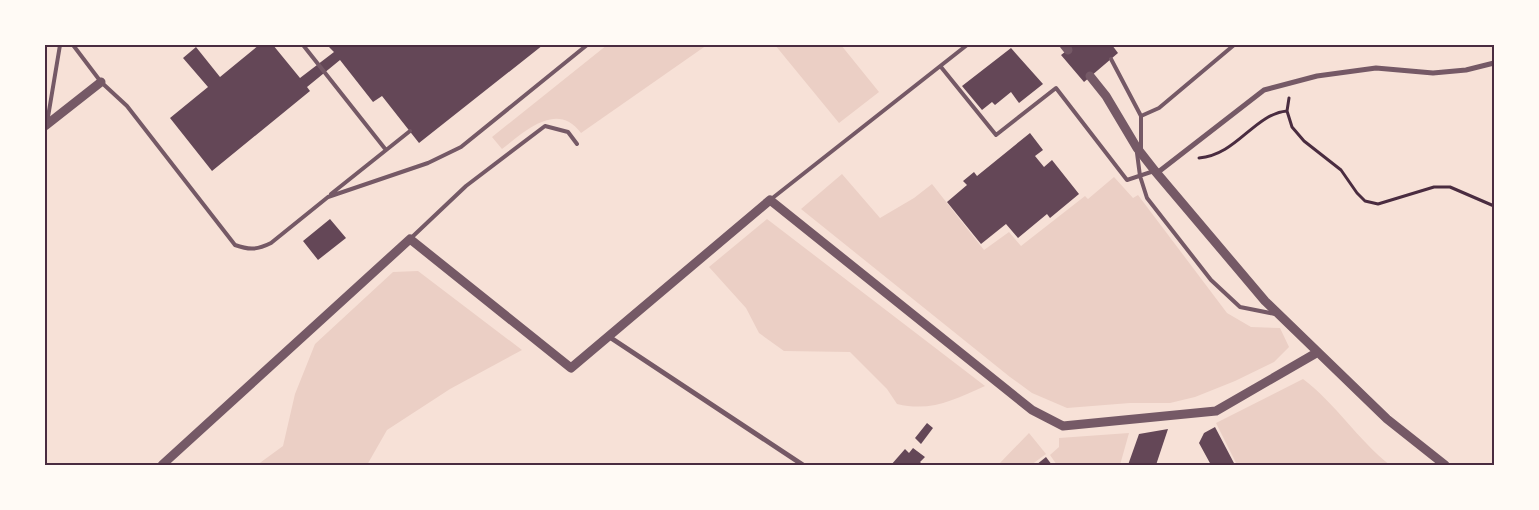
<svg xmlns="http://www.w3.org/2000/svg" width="1539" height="510" viewBox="0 0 1539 510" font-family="'Archivo Narrow',sans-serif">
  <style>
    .green { fill: #ebcfc5 }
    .building { fill: #644757 }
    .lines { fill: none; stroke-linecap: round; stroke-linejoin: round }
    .path { stroke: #4a2c40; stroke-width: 3 }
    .service { stroke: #755966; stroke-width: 4 }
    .minor { stroke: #755966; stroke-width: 5 }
    .tertiary { stroke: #755966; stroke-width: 9 }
    .neatline { fill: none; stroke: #4a2c40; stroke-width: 2 }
  </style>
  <rect width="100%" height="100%" fill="#f7e1d7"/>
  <path class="green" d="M607,45H707L581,133C557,100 524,132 502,149L492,137Z
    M775,45H841L879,92L839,123Z
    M842,174L880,218L914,198L932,184L984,250L1009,232L1021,246L1085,196L1088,199L1114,177L1133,198L1138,195L1227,313L1251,327L1280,328L1289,347L1274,362L1235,381L1195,397L1170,403H1130L1067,408L1032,393L1010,377L801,209Z
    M767,219L985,386C954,400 931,412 897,404L887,389L850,352L784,351L759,333L746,308L709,267Z
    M418,271L522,350L450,389L387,430L367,465H257L283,446L295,394L315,344L393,272Z
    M1303,379C1336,404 1358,440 1390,465H1237L1216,423Z
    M1029,433L1046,454L1031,465H998Z
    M1129,433L1120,465H1057L1050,455L1059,447V438Z"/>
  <path class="building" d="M259,45H273L300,78L334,52L329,47L332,45H543L419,143L382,96L373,102L340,60L307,87L310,91L212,171L170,118L208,87L183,58L196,47L220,77Z
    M1074,45H1112L1118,53L1084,82L1061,55Z
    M1011,48L1043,84L1019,103L1011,92L995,105L992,102L982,110L962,86Z
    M1030,133L1043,150L1035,156L1044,167L1052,160L1079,194L1050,218L1047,214L1018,238L1006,224L981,244L947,202L967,185L963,181L974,172L977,176Z
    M330,219L346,238L318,260L303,241Z
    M927,423L933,428L921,444L915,438Z
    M1215,427L1235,465H1211L1199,443L1204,433Z
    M1168,429L1156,465H1128L1139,434Z
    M913,448L925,457L920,462L923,465H891L905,449L909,453Z
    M1046,457L1052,465H1036Z"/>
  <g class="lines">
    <path class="path" d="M1289,98L1287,111L1292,127L1304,141L1341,170L1357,193L1365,201L1378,204L1434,187H1450L1494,206
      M1199,158C1237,155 1254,114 1287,111"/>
    <path class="service" d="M73,45L101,82L127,106L235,245C249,250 257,250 271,243L328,197L428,163L461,147L587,45
      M303,45L386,150
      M1111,59L1141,116V149
      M941,67L996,135L1056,88L1127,180L1154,171
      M1141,116L1159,108L1234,45
      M47,123L60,45
      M1137,153L1140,176L1147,198L1211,280L1240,307L1275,314
      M331,194L410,131
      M770,200L967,45
      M410,239L466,186L545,126L568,132L577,144"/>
    <path class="minor" d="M1157,173L1264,90L1317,76L1376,68L1433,73L1466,70L1494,63
      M608,336L803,465"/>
    <path class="tertiary" d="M1064,45L1068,50
      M1090,76L1106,96L1137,148L1155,171L1265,301L1387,419L1445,465
      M45,126L101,82
      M162,465L410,239L571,368L770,200L1032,410L1063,426L1216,411L1318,352"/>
  </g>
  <rect width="1539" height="510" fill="none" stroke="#fffaf5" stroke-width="92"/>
  <rect x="46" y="46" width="1447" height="418" class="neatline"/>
</svg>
